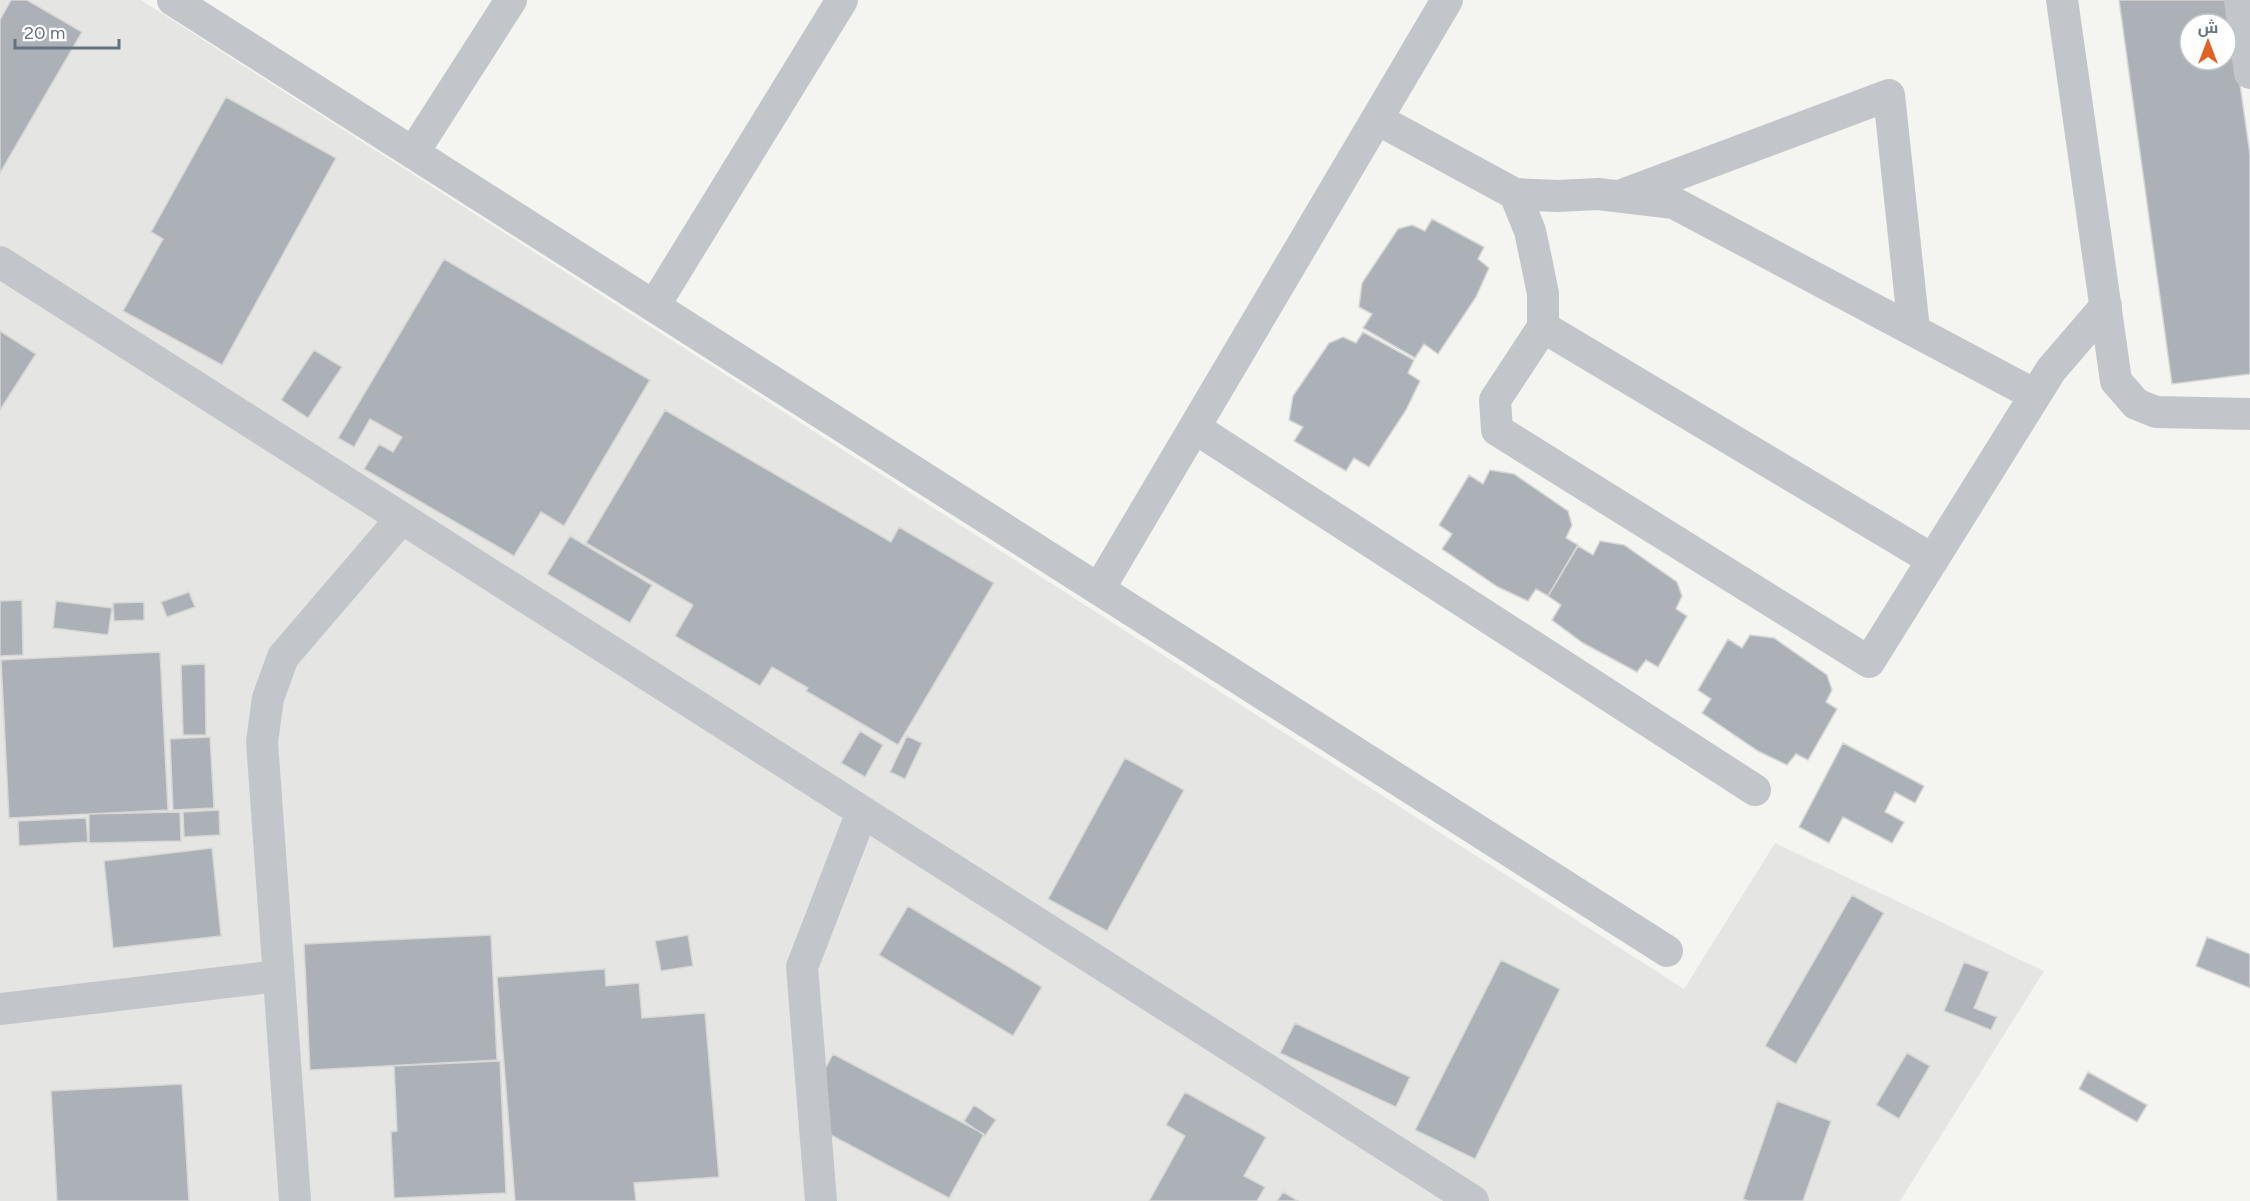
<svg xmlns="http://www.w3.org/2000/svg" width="2250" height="1201" viewBox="0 0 2250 1201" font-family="Figtree,Cairo,sans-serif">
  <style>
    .built { fill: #e5e6e4 }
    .building { fill: #abb1b7; stroke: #d6d6d4; stroke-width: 1.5; fill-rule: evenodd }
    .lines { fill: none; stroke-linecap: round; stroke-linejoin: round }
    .minor { stroke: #c2c5c9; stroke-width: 32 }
  </style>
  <rect width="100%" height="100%" fill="#f4f5f1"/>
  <path class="built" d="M0,0H141L1684,989L1775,843L2044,971L1900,1201H0Z"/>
  <path class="building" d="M11,0H27L82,32L0,173V20Z
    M2119,0H2228L2250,155V374L2172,384ZM2190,24H2226V60H2190Z
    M226,97L336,158L222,365L123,311L163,239L151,232Z
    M1432,219L1484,247L1478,259L1489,268L1476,297L1438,354L1424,344L1415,358L1363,328L1372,314L1359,307L1362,283L1398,229L1412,225L1425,231Z
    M444,259L650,380L564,526L541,512L514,556L364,469L379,444L393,452L402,437L370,419L354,447L338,438Z
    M0,331L36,354L0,410Z
    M1363,332L1414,360L1408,373L1420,381L1406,410L1369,467L1354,458L1346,471L1294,441L1303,427L1289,420L1293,396L1329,343L1343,337L1356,343Z
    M314,350L342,367L308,418L281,400Z
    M665,410L891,542L899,527L994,583L898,745L806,691L808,688L772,667L760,686L675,636L693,605L586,543Z
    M1490,470L1514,474L1568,511L1572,525L1566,538L1578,545L1548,596L1536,589L1528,601L1498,587L1442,549L1452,534L1439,525L1469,475L1483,484Z
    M570,536L652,585L630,623L547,574Z
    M1600,541L1624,545L1677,582L1682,596L1676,609L1687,616L1658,667L1646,660L1637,672L1583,643L1552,620L1561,605L1548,596L1578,546L1593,555Z
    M189,592L195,607L167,617L161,602Z
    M22,600L23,655L0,656V601Z
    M56,601L112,608L108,635L53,628Z
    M144,602V620L114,621L113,603Z
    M1750,635L1774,638L1827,675L1832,690L1826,702L1837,709L1808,760L1796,754L1787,765L1758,751L1702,713L1711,699L1698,690L1728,639L1742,648Z
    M160,652L168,810L9,818L1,660Z
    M205,664L206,735H183L181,665Z
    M860,731L883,745L865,777L841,763Z
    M907,736L922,743L905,779L890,772Z
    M210,737L214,808L173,810L170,739Z
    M1843,743L1924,786L1915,803L1895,792L1885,812L1904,822L1892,843L1843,817L1829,843L1799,827Z
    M1125,758L1184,790L1107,931L1048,899Z
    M219,810L220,835L184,837L183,812Z
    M180,812L181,841L89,843V814Z
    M86,818L88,842L19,846L18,821Z
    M212,848L221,936L113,948L104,861Z
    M1852,895L1884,913L1796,1064L1765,1046Z
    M908,906L1042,987L1013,1036L879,955Z
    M491,935L497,1060L310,1070L304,944Z
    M688,935L693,966L661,971L655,941Z
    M2207,937L2250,954V988L2196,966Z
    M1501,960L1560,989L1475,1159L1415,1130Z
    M1964,962L1989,972L1974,1008L1997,1017L1991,1030L1944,1011Z
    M605,969L606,986L639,983L642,1018L705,1013L719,1177L634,1183L636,1201H515L497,977Z
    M1295,1023L1410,1077L1396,1107L1280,1053Z
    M1907,1053L1930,1066L1899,1119L1876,1105Z
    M833,1054L984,1134L949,1198L799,1118Z
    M500,1061L506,1193L394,1198L391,1132L397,1131L394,1066Z
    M2088,1072L2147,1105L2137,1122L2079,1089Z
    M182,1084L189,1201H57L51,1091Z
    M1185,1092L1266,1137L1244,1176L1265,1187L1257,1201H1149L1185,1136L1166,1125Z
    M1777,1101L1831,1121L1803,1201H1748L1743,1199Z
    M974,1105L996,1120L985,1136L964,1121Z
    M1283,1192L1298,1201H1277Z"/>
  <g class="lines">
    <path class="minor" d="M173,0L1667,951
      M2062,0L2116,381L2136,404L2156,412L2250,414
      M2240,0L2250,73
      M1377,119L1515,194L1558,196L1598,194L1674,203L2035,395
      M413,153L511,0
      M1515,194L1530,231L1537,264L1543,294V327L1495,400L1497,430L1869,662L2051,370L2106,306
      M1622,195L1889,95L1914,330
      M0,262L1473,1201
      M654,306L842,0
      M1543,327L1933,560
      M1195,428L1755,790
      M1099,589L1447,0
      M0,1009L278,976
      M295,1201L262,742L268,698L283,657L402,518
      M821,1201L802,967L862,812"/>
  </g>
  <g transform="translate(2208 42)"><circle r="28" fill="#ffffff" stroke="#c1c7cd" stroke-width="1.5"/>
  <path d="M0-4.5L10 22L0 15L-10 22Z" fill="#e16225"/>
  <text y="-9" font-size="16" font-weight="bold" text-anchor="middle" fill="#647282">ش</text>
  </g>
  <path d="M15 39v9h104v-9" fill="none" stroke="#647282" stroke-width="3"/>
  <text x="24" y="39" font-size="18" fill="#647282" stroke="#ffffff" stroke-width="4.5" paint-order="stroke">20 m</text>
</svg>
